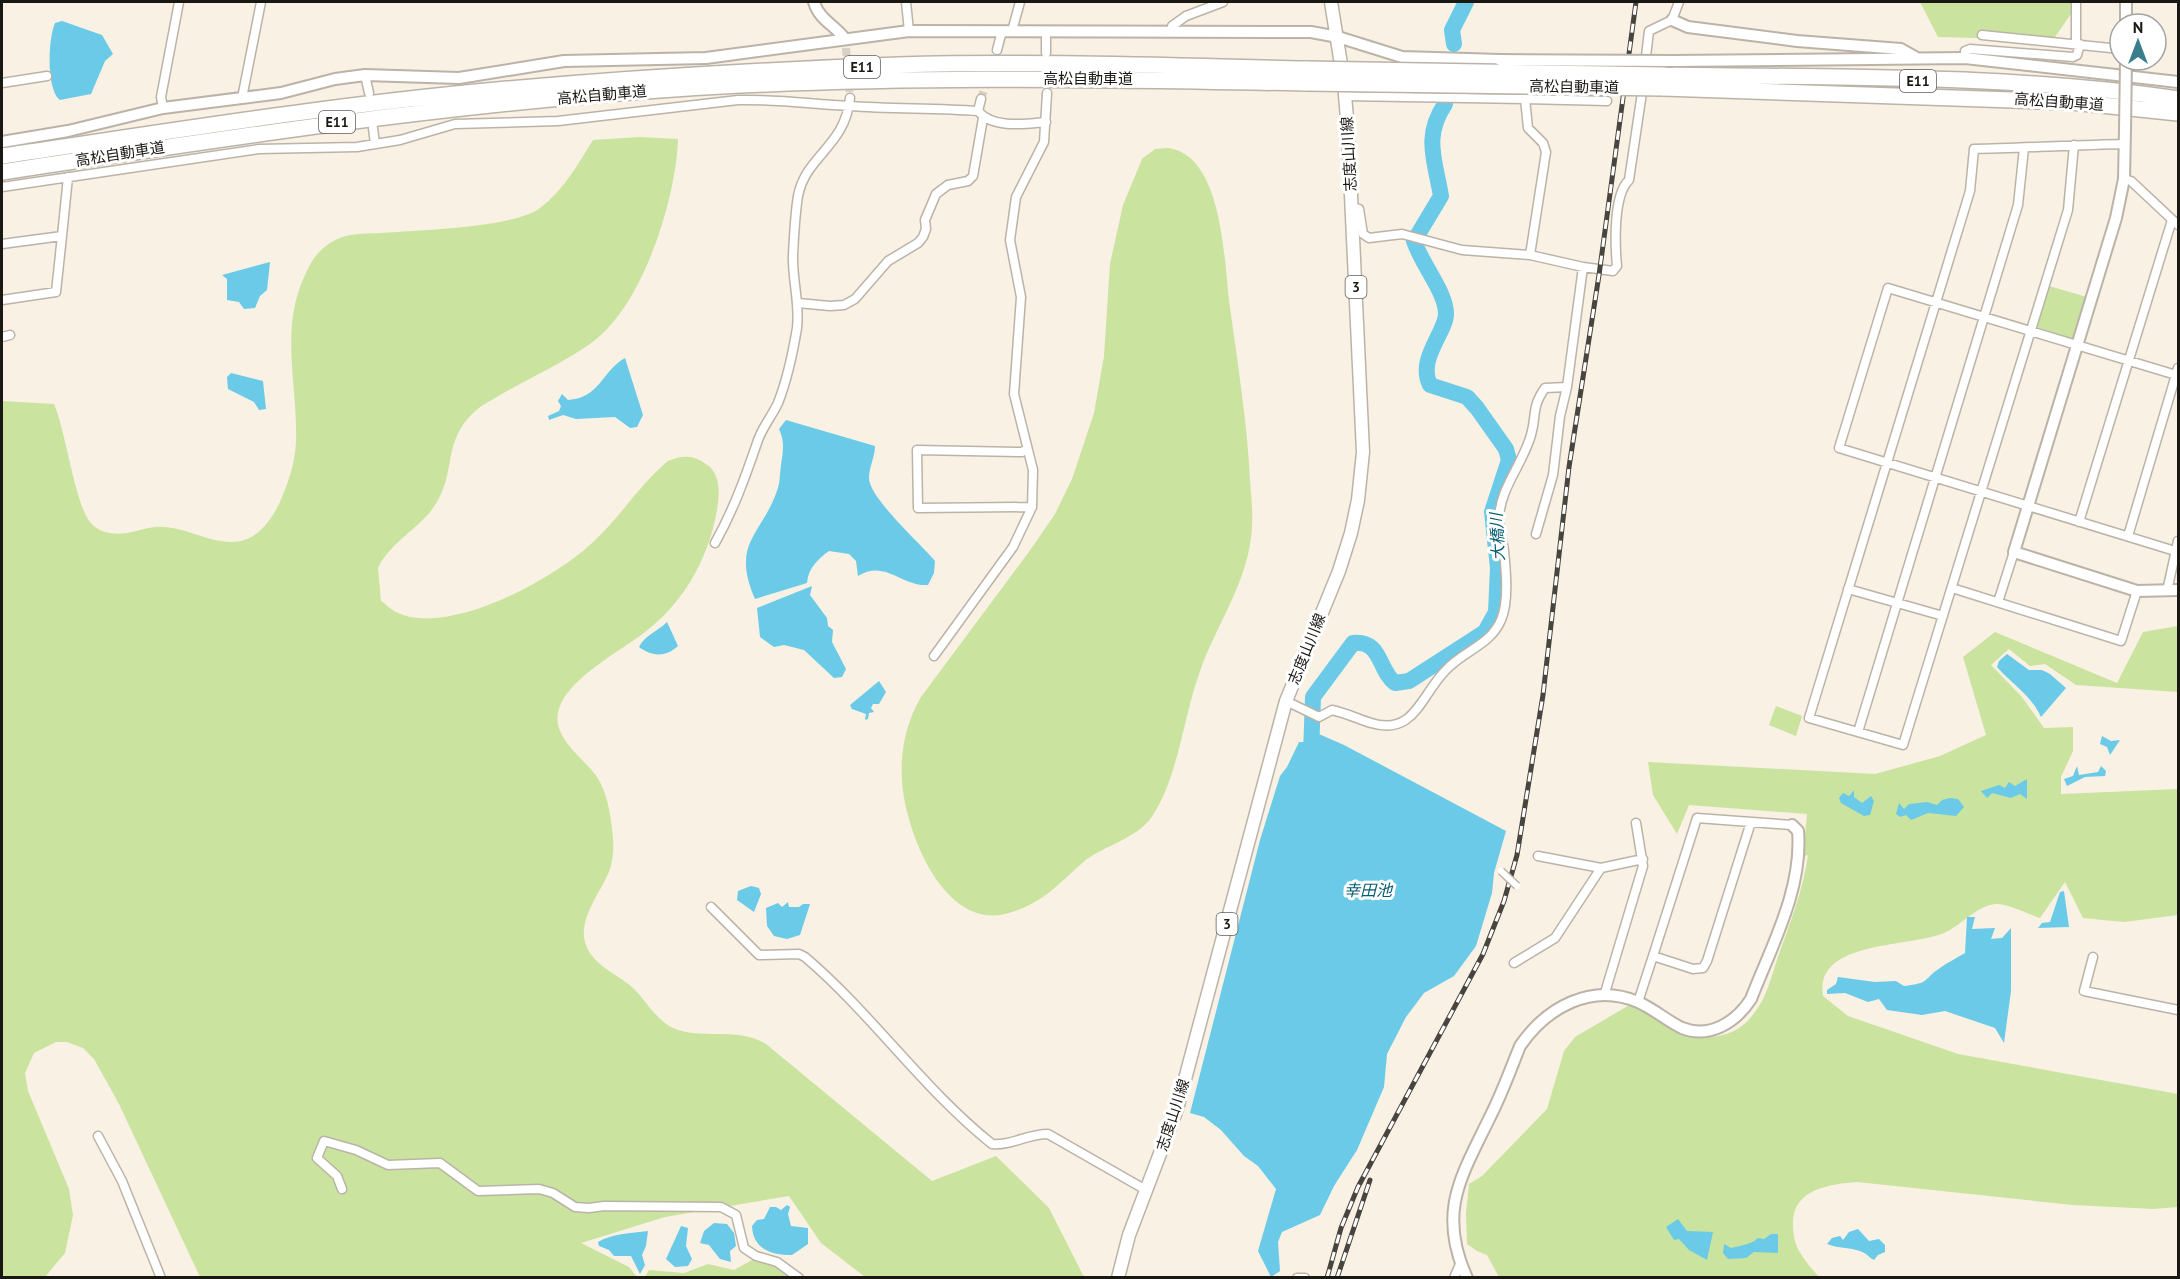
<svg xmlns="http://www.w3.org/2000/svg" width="2180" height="1279" viewBox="0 0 2180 1279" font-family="'PT Sans','Noto Sans JP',sans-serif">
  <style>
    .green { fill: #cae39f }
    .water { fill: #6acae8 }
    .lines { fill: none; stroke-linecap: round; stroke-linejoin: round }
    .river { stroke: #6acae8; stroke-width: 16 }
    .minor-tunnel { stroke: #d8d0c5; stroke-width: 8; stroke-dasharray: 8 4; stroke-linecap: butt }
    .minor-casing { stroke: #bbb3a7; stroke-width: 11 }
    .tertiary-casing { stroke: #bbb3a7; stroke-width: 14 }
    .primary-casing { stroke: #bbb3a7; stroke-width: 15 }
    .motorway-casing { stroke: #bbb3a7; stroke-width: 18 }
    .minor { stroke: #fff; stroke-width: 8 }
    .tertiary { stroke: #fff; stroke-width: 10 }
    .primary { stroke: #fff; stroke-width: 12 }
    .motorway { stroke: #fff; stroke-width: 15 }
    .rail-casing { stroke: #48453e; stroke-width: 5 }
    .rail { stroke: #fff; stroke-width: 3; stroke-dasharray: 9; stroke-linecap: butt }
    .pedestrian-bridge-casing { stroke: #bbb3a7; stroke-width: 9; stroke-linecap: butt }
    .tertiary-bridge-casing { stroke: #bbb3a7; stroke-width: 14; stroke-linecap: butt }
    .motorway-bridge-casing { stroke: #bbb3a7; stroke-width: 18; stroke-linecap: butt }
    .pedestrian-bridge { stroke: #fff; stroke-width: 6 }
    .tertiary-bridge { stroke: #fff; stroke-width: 10 }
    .motorway-bridge { stroke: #fff; stroke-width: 15 }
    .labels { text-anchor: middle; stroke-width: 6; stroke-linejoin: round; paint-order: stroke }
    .shield { fill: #fff; stroke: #5f5d5a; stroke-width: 1.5 }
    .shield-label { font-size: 14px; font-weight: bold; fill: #1a1813 }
    .street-label { font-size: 15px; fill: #1a1813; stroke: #fff }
    .water-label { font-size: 16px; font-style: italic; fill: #065c70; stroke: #fff }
  </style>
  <rect width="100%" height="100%" fill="#f9f1e4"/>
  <path class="green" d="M1920,2H2079L2053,40L1938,37Z
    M640,137L678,139C676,201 641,312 587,346C562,363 534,376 507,391C496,398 482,404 473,413C444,441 455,470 438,500C424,527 392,539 378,568L381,601C386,604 391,610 396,612C448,638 553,579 591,544C619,519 639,485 668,461C684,454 696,455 710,467C722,479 719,500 716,515C707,561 683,603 645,632C621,651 568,678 559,709C550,737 583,757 597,777C607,793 610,811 612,829C614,842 614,856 610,869C601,894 571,925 590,953C600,968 618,975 632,987C647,1001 657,1023 678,1030C708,1039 737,1027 766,1044L932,1181L996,1156L1049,1208L1084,1277H865L821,1243L789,1196L665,1217L581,1243L629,1267L637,1277H200L119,1104L94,1059L83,1048L67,1042H56L34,1053L25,1073L28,1091L69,1189L73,1215L65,1253L45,1277H2V401L54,404C66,432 75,504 90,522C95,528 102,532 110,533C125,536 140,529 155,527C184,524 213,547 241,541C260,536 271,520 279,504C288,484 295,464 296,442C298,385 279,330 305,275C310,264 316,253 326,246C344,232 361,234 382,233C418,230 514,228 540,208C564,190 578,164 593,140Z
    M1168,148C1222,155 1224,257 1229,300C1237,360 1247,419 1250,480C1251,495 1253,511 1252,527C1249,582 1216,624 1199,674C1183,719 1178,779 1151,818C1136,838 1107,845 1087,859C1072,871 1059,886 1043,897C1030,906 1015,912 1000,915C940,923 905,828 902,781C900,751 906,723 921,697L1031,549L1055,514L1072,479L1094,413L1104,356L1110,264L1123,205L1142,159L1155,149Z
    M2049,286L2087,297L2076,340L2036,327Z
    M2178,626V692L2076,685L2045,664L2030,666L2009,649L1991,665L2022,697L2044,728L2073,727V751L2061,777V794L2178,789V915L2124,922L2083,918L2065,882L2040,918C2028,914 2009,904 1996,904C1977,905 1961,926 1944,933C1908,948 1814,940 1823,996L1848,1016L1958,1054L2178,1094V1207L2153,1209L2073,1205L1857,1182C1830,1184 1793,1189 1793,1223C1793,1233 1794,1242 1799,1251C1804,1260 1812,1269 1819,1277H1499L1487,1255L1477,1251L1467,1244L1466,1213L1469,1184L1482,1176L1547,1109L1564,1051L1575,1037L1631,1004C1675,1030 1728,1063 1762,1001C1769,988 1773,971 1778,957C1790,923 1803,891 1808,855L1803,857L1807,814L1689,805L1677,834L1653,795L1648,762L1875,774L1940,756L1986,735L1963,657L1995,632L2117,683L2143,632Z
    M1776,706L1802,716L1796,736L1769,725Z
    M752,1260L778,1268L789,1277H645L649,1270L684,1273L708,1264L734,1270Z"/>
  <path class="water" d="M62,21L102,35L113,54L105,61L91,94L60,100C46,89 48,39 55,23Z
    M270,262L267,290L260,296L255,308L244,309L239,302L227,300V279L222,275Z
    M625,358L643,415L637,427L630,428L615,417L576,419L563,415L549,420L548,416L559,411L561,406L558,401L562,394L568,400C600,398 602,371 625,358Z
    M231,373L263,381L266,409L259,410L254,402L228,389L227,377Z
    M786,420L875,446C875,457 869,467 869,478C869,498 921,544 935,561L934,573L928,585C902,587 885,559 858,576L856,561L849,554L829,551C818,559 808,568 807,583L755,599C730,541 763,535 778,488C780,481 780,472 781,465C783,451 785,442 779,429Z
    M812,586L810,595L827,618L828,626L833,630L832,642L846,669L842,677L834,678L804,650L784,645L774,647L760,637L757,608Z
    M667,622L678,646C665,658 651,656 639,647C645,635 658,631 667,622Z
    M2007,654L2029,670H2042L2050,674L2066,688L2041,717C2031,695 2013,685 1997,667L1999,661Z
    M879,681L886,692L879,704H873L871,708L874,712L869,713L868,719L865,720L866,714L852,709L850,705Z
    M1312,731L1344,745L1506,831L1494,873L1492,893L1476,946L1454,976L1424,993L1406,1017L1387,1054L1384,1087L1357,1150L1334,1186L1320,1215L1282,1232L1278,1242L1280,1271L1271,1277L1258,1251L1276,1189L1258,1166L1244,1156L1221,1130L1204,1117L1190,1113L1260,840L1280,776L1287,767L1299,742H1306Z
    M2102,736L2111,741L2120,740L2110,755L2107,747L2100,744Z
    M2077,766L2079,775L2098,772L2101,766L2106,771L2105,776L2085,777L2067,786L2064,779L2073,776Z
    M2027,779V799L2020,794L2011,798L1992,793L1987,798L1981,791L1999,785L2005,788L2009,782L2015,786Z
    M1854,790V797L1862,803L1871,796L1874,801L1870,815L1864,816L1841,803L1839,798L1843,793L1849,796Z
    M1950,798L1958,799L1964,807L1956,816L1928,813L1911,820L1906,815L1900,817L1896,814L1899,803L1904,809L1909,804L1927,802L1937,805L1942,800Z
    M751,886L759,888L761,894L754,912L737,900L738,891Z
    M2064,891L2069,927L2038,928L2042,923L2050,922L2060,892Z
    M788,902L789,907H799L803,904H810L800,935L787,939L774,936L767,926L766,908L778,903L782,907Z
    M1967,917H1975L1972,929L1995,928L1991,939L2002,938L2011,928V991L2004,1043L1995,1028L1945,1011L1922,1015L1887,1010L1879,999L1868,1002L1845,993L1827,994V990L1836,984L1838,977L1875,982L1896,981L1904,986C1931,983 1922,980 1940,968C1948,962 1957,958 1965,953Z
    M787,1205L790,1207L788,1214L791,1226L808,1228V1244L792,1255C771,1255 753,1249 752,1226L757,1220L764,1219L770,1207H776L781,1210Z
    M1678,1219L1687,1231L1713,1232L1707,1260L1689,1250L1679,1239L1674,1240L1666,1227Z
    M714,1223L727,1224L734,1233L736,1246L730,1251L731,1262L720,1259L709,1245L700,1243L704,1231Z
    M681,1226L688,1228L686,1246L692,1259L688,1266L675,1267L666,1259Z
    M1858,1229L1869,1241L1879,1239L1885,1245V1252L1878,1255L1874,1260C1871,1259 1869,1256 1866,1254C1856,1247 1838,1249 1827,1244L1832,1238L1840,1236L1843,1240L1849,1232Z
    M648,1231L646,1246L642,1255L645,1265L640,1274L631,1256H614L609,1250L599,1246L598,1242C611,1234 631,1233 648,1231Z
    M1771,1234H1778V1253L1754,1252L1746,1258L1728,1259L1723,1253L1724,1244L1731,1248C1739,1246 1753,1244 1758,1238L1764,1239Z"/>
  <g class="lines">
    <path class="river" d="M1454,44L1452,30L1466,2
      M1311,754L1313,697L1353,643C1382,640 1378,670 1395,683L1409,681L1485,632L1496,612L1498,568L1492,512L1509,460L1506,449L1477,408L1467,397L1430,385C1417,359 1446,332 1446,314C1446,292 1422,265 1414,241L1441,196C1435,160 1423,137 1445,104"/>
    <path class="minor-tunnel" d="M846,48L850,98
      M981,99L997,50"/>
    <g class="minor-casing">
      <path id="minor" d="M906,2L909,31
        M2076,2V44
        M1012,31L1020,2
        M1046,31V53
        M1172,32V26L1186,16L1223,2
        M1982,35L2120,49
        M997,50L1002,31
        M1965,58V51L1970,49L2073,57L2077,55L2080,44
        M1645,65L1649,31L1672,20L1679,2
        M365,75L369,93
        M2,83L47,76
        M1345,96L1525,99L1528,128L1543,143L1546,152L1530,255
        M242,98L261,2
        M1525,99L1607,101
        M163,108L161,97L179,2
        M978,111L981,99
        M373,128L375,144
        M2074,145L2068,210L1903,745L1809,718L1970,191L1974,149C2024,148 2075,145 2125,144
        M2124,179L2131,181L2178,225
        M2,187L259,149L357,147L400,140L455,124L558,121L738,100C775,99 811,104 849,106C892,109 935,108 978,111C993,129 1025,124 1046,122
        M1351,207L1359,209L1363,234L1369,238L1402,234L1462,250L1530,255L1583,267L1613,271L1617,266C1615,245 1613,195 1629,180L1643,86
        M2,244L62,236L68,177
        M2,300L56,292L62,236
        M798,303L830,306L844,305L855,299L888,261L918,243L923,237L926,229L925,220L936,194L948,185L968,181L973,176L983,118
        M2,337L10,335
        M1027,449L1022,452L917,450L918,508L1032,507
        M2079,522L2172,220
        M1536,534L1553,475L1560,416L1567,387
        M2128,536L2178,368
        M715,543C733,511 745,478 757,443C761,429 772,416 778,403C787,380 793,352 797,328C800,303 792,279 793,255C794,236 795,214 798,196C806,155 845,147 850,98
        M2175,551L1839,448L1888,288L2176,375
        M1952,588L2121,641L2137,591
        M1848,589L1943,616
        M2167,591L2178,541
        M1998,602L2014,552
        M934,656L1013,547L1032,507L1033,470L1014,394L1021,297L1010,240L1016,197L1044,142L1047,93
        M1286,701L1319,717L1332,710C1346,713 1358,719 1371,723C1414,736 1420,697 1445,671C1462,651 1490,646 1501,620C1509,602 1506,571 1504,551C1503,541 1499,531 1499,520C1499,489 1523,464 1531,435C1537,414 1531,408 1545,388L1567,387L1583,267
        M1858,732L2018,205L2024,148
        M1538,856L1601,868
        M711,907L759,955L799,954L805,957C872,1014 923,1089 992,1144C1011,1146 1027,1134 1048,1134L1146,1190
        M1653,956L1697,818L1792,825
        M2093,957L2084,991L2178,1010
        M1514,963L1555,938L1601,868L1643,859
        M1604,996L1643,866L1636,823
        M1638,1002L1653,956L1693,969L1703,968L1707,961L1751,822
        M98,1136L122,1181L161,1278
        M342,1189L337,1176L317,1158L324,1141L356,1150L388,1165L440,1163L478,1191L539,1189L553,1193L575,1207L589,1208L604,1206L721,1207L736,1215L744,1248L756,1256L777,1262L799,1278
        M1297,1278H1305
        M1454,1278L1460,1264"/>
    </g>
    <g class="tertiary-casing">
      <path id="tertiary" d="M814,2C819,20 835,25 845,39
        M1672,20L1688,27L1797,41L1901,49L1917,58
        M2126,24V2
        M1673,61L1965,58L2178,82
        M2125,130L2124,179L2116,218L2014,552L2137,591L2178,590
        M2,142L68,131L163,108L281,93L335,79L365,75L459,78L564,61L706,58L909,31L1311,32L1338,37L1402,57L1500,60
        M1467,1278C1437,1212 1461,1177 1489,1119C1501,1096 1510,1071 1520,1046C1546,1008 1591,982 1638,1002C1654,1009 1667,1021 1682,1028C1710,1039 1736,1022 1751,999C1771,947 1803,889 1798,831L1792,825"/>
    </g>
    <g class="primary-casing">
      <path id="primary" d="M1118,1278L1129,1235L1177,1109L1286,701L1339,571L1351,533L1358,500L1363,452L1348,131L1344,83L1331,2"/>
    </g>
    <g class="motorway-casing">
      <path id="motorway" d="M1664,75C1832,78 2013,74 2178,99
        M1663,88L2072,102L2178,113
        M2,156C166,132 331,105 497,90C630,78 764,70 898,65C1033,61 1170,66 1306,69
        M2,172C225,138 448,104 674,89C884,75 1095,79 1305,83"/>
    </g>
    <use href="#minor" class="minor"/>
    <use href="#tertiary" class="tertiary"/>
    <use href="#primary" class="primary"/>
    <use href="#motorway" class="motorway"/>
    <g class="rail-casing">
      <path id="rail" d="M1327,1278L1341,1228L1358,1187L1483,954L1504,901L1517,855L1543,695L1569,467L1599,275L1636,2
        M1337,1278L1370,1180"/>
    </g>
    <use href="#rail" class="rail"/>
    <g class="pedestrian-bridge-casing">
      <path id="pedestrian-bridge" d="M1501,871L1517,886"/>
    </g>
    <g class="tertiary-bridge-casing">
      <path id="tertiary-bridge" d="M1500,60L1673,61
        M2125,130L2126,60"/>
    </g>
    <g class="motorway-bridge-casing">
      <path id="motorway-bridge" d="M1306,69L1664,75
        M1305,83L1663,88"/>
    </g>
    <use href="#pedestrian-bridge" class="pedestrian-bridge"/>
    <use href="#tertiary-bridge" class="tertiary-bridge"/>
    <use href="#motorway-bridge" class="motorway-bridge"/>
  </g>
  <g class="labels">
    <g class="shield">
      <rect x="844" y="56" width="36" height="22" rx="4.5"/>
      <rect x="1900" y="70" width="36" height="22" rx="4.5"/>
      <rect x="319" y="111" width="36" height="22" rx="4.5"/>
      <rect x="1345.5" y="276" width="21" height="22" rx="4.5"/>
      <rect x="1216.5" y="913" width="21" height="22" rx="4.5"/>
    </g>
    <g class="shield-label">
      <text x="862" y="72">E11</text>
      <text x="1918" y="86">E11</text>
      <text x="337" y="127">E11</text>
      <text x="1356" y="292">3</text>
      <text x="1227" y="929">3</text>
    </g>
    <g class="street-label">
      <text x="1088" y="84">高松自動車道</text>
      <text transform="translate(1574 87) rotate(1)" y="5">高松自動車道</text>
      <text transform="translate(602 95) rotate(-5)" y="5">高松自動車道</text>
      <text transform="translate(2059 102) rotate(4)" y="5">高松自動車道</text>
      <text transform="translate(120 154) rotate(-9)" y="5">高松自動車道</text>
      <text transform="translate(1349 154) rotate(-93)" y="5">志度山川線</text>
      <text transform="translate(1307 649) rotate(-68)" y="5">志度山川線</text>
      <text transform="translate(1173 1115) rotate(-72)" y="5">志度山川線</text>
    </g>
    <g class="water-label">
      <text transform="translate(1497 537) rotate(-93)" y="6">大橋川</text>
      <text x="1368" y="896">幸田池</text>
    </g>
  </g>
  <rect width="2180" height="1279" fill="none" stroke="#1a1813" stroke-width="6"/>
  <g transform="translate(2138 42)"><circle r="28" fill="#ffffff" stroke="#a3a3a1" stroke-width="1.5"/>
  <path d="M0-4.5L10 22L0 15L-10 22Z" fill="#3a7e8d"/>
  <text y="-9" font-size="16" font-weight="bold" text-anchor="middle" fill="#1a1813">N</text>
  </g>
</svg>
